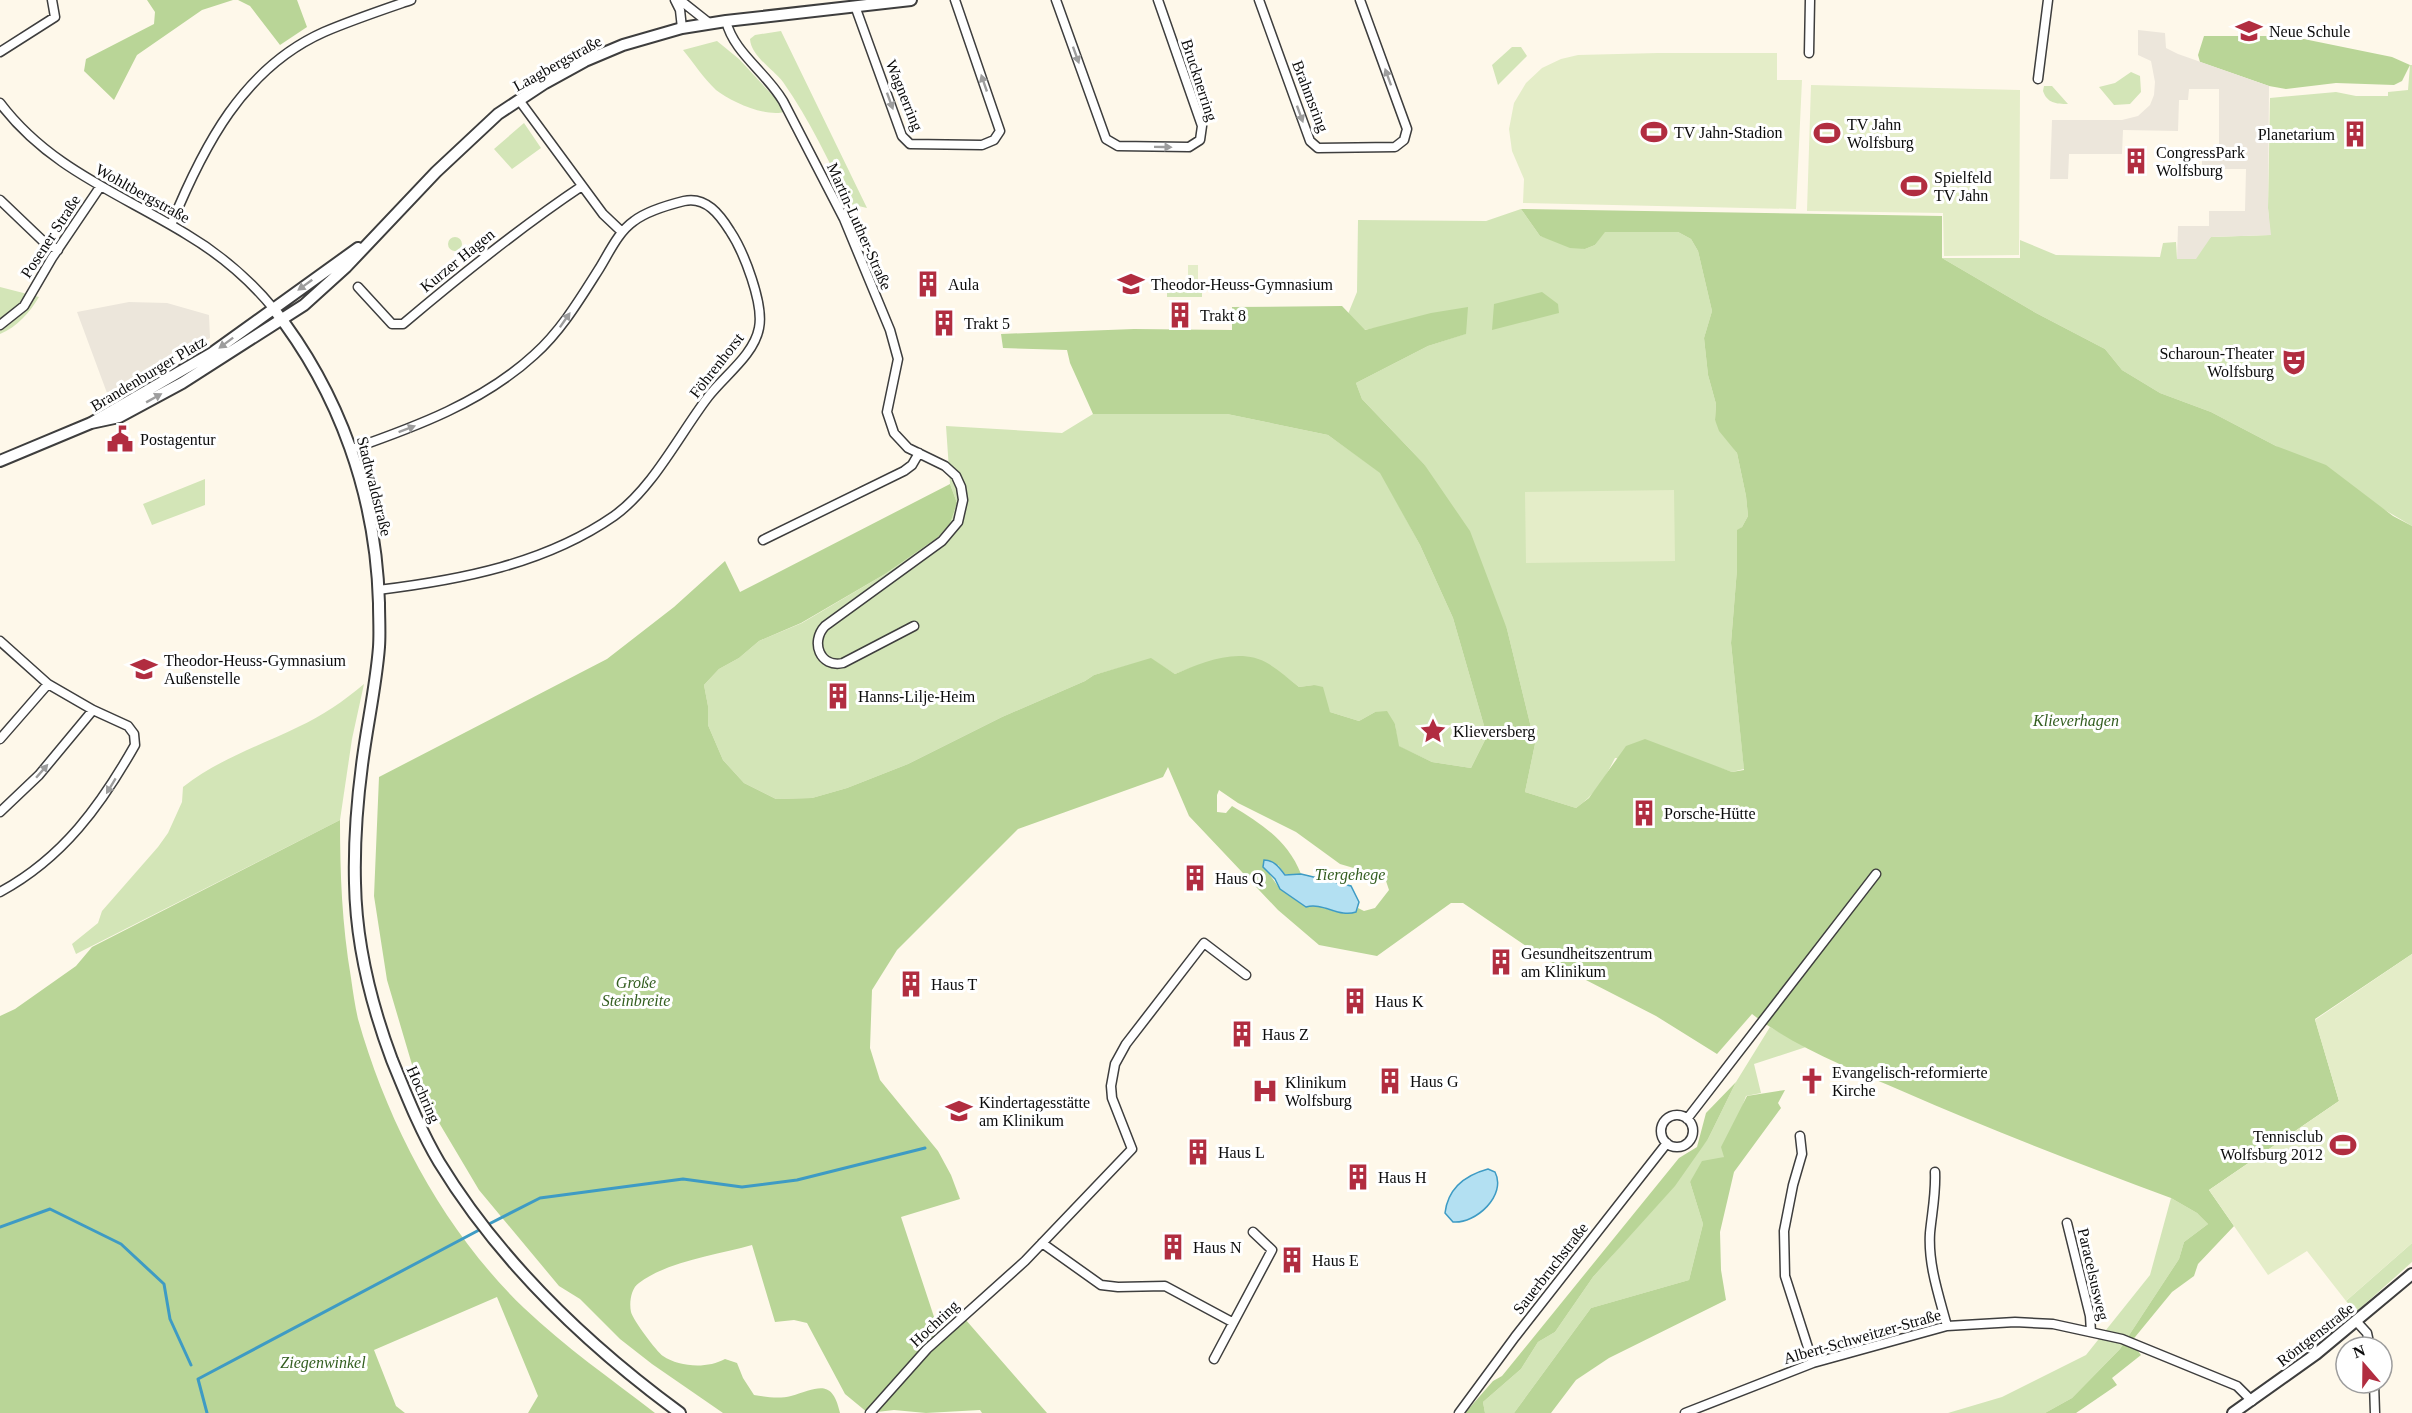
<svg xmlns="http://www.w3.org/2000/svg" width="2412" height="1413" viewBox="0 0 2412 1413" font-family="Georgia,serif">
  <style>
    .green { fill: #d3e5b7 }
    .forest { fill: #b9d597; fill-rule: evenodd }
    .pitch { fill: #e4edc8 }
    .plaza { fill: #ece6db }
    .water { fill: #b3e0f2; stroke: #3e9bc4; stroke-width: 1.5 }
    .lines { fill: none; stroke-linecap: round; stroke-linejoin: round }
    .stream { stroke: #3e9bc4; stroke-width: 3 }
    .minor-casing { stroke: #3e3e3e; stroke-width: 11 }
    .tertiary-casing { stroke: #3e3e3e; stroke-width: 14 }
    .minor { stroke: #fff; stroke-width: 8 }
    .tertiary { stroke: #fff; stroke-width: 10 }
    .oneway { fill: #9d9d9d }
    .labels { text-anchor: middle; stroke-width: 6; stroke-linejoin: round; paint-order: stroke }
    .poi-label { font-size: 16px; fill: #0b0b0b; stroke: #fff; text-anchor: start }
    .street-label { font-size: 16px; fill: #0b0b0b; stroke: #fff }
    .park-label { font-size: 16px; font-style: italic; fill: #335e20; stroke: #fff }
  </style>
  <rect width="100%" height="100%" fill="#fef8ea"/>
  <path class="green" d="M781,31L867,208L850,204C829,162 810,120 783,82C773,69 751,56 750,39L755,35Z
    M717,41L739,59L787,111C769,119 731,102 716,90C704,79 693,62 683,50Z
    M1512,47H1521L1527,56L1498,85L1492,65Z
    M2410,65H2412V526L2276,446L2211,412L2160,393L2122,370L2105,349L2036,313L1942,258H2020V240L2056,255L2160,257L2163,243L2176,242L2177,259L2211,237L2270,235L2268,208L2270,98L2336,92L2356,96H2388V92L2408,90Z
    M2131,72L2140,76L2141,92L2130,104L2114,105L2099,87L2115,83Z
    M2044,86H2052L2068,104C2056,104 2047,103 2043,91Z
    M524,123L541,148L512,169L494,149Z
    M1521,209L1540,236L1585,249L1595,245L1604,232H1678L1691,239L1698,251L1712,311L1704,338L1708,375L1716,404L1715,420L1737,453L1746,496L1748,516L1742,527L1737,531V569L1731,643L1744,769L1732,772L1705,763L1615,758C1605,778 1595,795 1576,808L1525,792L1535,744L1507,629L1424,464L1362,399L1356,383L1428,346L1465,334L1391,325L1364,330L1348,314L1357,292L1358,220L1486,221Z
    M448 244a7 7 0 1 1 14 0a7 7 0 1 1-14 0Z
    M0,287L39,297C30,312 17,327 0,334Z
    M1167,292H1202V297H1167Z
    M1093,414H1227L1328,435L1381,473L1420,545L1453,618L1487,736L1471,768L1432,762L1398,746L1395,724L1375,712L1359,721L1330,712L1314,685L1299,687L1285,676L1193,667L1175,674L1151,659L1094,675L1085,681L1002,717L908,764L847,788L812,798L776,799L744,783L723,760L708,725V706L704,685L719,669L739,658L759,641L802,623L885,574L937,538L950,524L957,503L950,484L946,426L1062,433Z
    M205,479V505L152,525L143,504Z
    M364,684L352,739L340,820L76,954L72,944L98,923L102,911L158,847L168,833L182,802L183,787C217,760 259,746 298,727C322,716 344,701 364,684Z
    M1770,1027L1806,1047L1754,1064L1761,1093L1746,1096L1724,1157L1690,1182L1703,1224L1689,1280L1591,1308L1514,1413H1485L1483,1402L1521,1369L1538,1342L1555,1332L1593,1277L1611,1257L1708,1139L1736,1082Z
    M2171,1198L2197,1213L2208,1224L2184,1242L2179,1259L2120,1349L2072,1398L2045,1413H1948L2002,1397L2086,1355L2150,1275Z
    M2412,1243V1262L2356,1312L2346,1301Z"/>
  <path class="forest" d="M147,0H233L202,10L137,55L114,100L84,71L86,59L154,24L155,12Z
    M238,0H297L307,27L280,45L250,6Z
    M2204,36H2289L2392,57L2410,65L2402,81L2394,85L2336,83L2286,89L2269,86L2200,62L2198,55Z
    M1521,209L1942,216V258L2036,313L2105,349L2122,370L2160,393L2211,412L2276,446L2326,465L2393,516L2412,526V954L2315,1019L2339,1101L2209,1190L2234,1226L2198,1264L2194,1276L2172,1292L2131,1342L2141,1355L2112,1378L2117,1385L2076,1413H2045L2072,1398L2120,1349L2179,1259L2184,1242L2208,1224L2197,1213L2171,1198C2080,1164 1991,1130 1902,1091C1851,1069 1796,1048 1752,1014L1717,1054L1656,1016L1545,959L1463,903H1451L1377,956L1319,945L1278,910L1189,816L1168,767L1163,777L1018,829L897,950L872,990L870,1048L880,1080L938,1151L951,1175L960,1199L901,1217L941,1338L965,1319L1047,1413H982L980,1410L926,1413L894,1410L868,1413L845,1394L807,1323L794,1320L775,1322L752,1245C717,1255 668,1261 639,1283C631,1288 629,1303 631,1312C633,1320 657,1352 663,1356C679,1367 707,1369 725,1359L737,1363L743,1378L754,1395C765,1397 780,1399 791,1396C817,1389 832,1377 840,1413H723L652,1364L620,1339L580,1299L559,1286L479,1190L438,1121L413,1068L387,980L374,896L379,777L607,659L674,607L725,561L740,592L950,484L957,503L950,524L937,538L885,574L801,623L759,641L739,658L719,669L704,685L708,706V725L723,760L744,783L776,799L812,798L847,788L908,764L1002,717L1085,681L1094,675L1151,658L1175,674C1203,662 1240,646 1269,664C1280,671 1289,679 1299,687L1314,685L1323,687L1330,712L1359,721L1375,712L1387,711L1395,724L1399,746L1432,762L1471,768L1487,736L1453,618L1420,545L1380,473L1328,435L1227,414H1093L1070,363L1067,350L1003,348L1001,334L1134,329L1232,330V307L1342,306L1365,330L1431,313L1468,307L1466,334L1428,346L1356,383L1362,399L1424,464L1470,531L1507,629L1535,744L1525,792L1576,808L1589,798L1626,746L1645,739L1732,772L1744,770L1731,643L1737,569V530L1742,527L1748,516L1746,496L1737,453L1719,431L1715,420L1716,404L1708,375L1704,338L1712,311L1698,251L1691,239L1678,232H1605L1595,245L1585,249L1570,248L1540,236ZM1219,790L1238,803L1296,832L1340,864L1381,876L1386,881L1389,890L1375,908L1364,911L1358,908L1356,912H1336L1315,905L1306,907L1280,889L1270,875L1278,865L1285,874H1301C1288,841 1262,824 1232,806L1226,813L1217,812V795Z
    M1542,292L1558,304L1559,313L1492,330L1494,304Z
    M340,820C340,875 342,924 351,978C353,992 355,1006 358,1019C388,1125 444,1231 524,1308C565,1347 611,1379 655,1413H528L538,1396L497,1297L374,1350L396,1406L405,1413H0V1016L15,1009L76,966L92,947Z
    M1736,1082L1708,1139L1675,1186L1593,1277L1555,1332L1538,1342L1521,1369L1483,1402L1485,1413H1465L1493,1381L1502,1376L1679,1158L1697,1147L1706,1113Z
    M1785,1090L1778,1103L1781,1108L1734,1172L1720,1232L1721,1270L1726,1300L1609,1358L1576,1380L1551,1413H1514L1591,1308L1689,1280L1703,1224L1690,1182L1702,1161L1724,1157L1721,1147L1747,1096Z"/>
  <path class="pitch" d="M1658,53H1777V80H1802L1796,209L1523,203L1524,179L1512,151L1509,129L1514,103L1526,83L1542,68L1561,59L1578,55Z
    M1811,85L2020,90L2019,255L1944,256L1943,213L1807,211Z
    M1188,265H1198V281H1188Z
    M1674,490L1675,561L1526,563L1525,492Z
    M2412,954V1243L2346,1301L2307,1251L2268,1275L2209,1190L2339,1101L2315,1020Z"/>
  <path class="plaza" d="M2138,30L2165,33L2166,48L2178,54L2269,86L2268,208L2271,235L2211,237L2196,259H2177L2178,226H2209V211H2245L2246,169H2202V148L2219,147V89H2189L2188,100H2179L2178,131L2123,130L2122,154H2069L2068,179H2050L2052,120H2122L2138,116L2150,105L2154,95L2155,82L2151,61L2138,55Z
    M129,302L167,303L209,315L210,338L107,393L77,312Z"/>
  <path class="water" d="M1264,860C1274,860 1279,867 1285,875L1301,874L1351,886L1359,902L1356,912C1339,918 1323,902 1306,907L1280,889L1275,879L1263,867Z
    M1488,1169L1495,1172C1507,1195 1476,1224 1453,1222L1445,1213C1448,1187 1466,1175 1488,1169Z"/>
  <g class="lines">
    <path class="stream" d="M487,1225L540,1198L683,1179L742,1187L797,1180L925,1148
      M0,1227L50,1209L121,1244L164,1284L170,1319L191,1365
      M207,1413L198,1379L481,1229"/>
    <g class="minor-casing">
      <path id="minor" d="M675,0L680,10L682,28
        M680,0L709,23
        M1056,0L1106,139L1118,146L1189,147L1200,140L1202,126L1158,0
        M1259,0L1310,141L1318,148L1395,147L1404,140L1407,129L1360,0
        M855,6L902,136L910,144L982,145L994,140L1000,131L955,0
        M726,21C734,53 765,71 783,101L844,219L890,330L898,359L887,412L894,433L908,448L945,466L956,476L961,487L963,500L958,522L942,541L825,626C810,642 820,668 843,663L914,626
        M0,52L55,17L52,0
        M1809,53L1810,0
        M2038,79L2048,0
        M519,100L603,214L622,232
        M0,103C49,168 119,193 186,234C218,253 250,280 273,308
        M0,200L44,242L58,250
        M171,225C203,147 243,68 324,32C352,20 382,10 411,0
        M358,287L392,324H403C461,275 519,228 582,186
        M0,325L24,306L52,258L100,187
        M352,449C415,427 483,402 534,355C561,331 580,299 599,269C609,253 618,232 634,221C647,211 668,205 684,201C706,196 720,215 730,231C744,252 764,304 759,328C754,355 724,376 708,397C679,435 653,488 614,516C545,564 460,580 378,590
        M763,540L904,471L912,465L919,453
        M0,641L48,684L93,710L128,726L134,734L135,745C101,805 63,858 0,892
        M0,739L48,684
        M0,812L39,775L93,710
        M1661 1131a16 16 0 1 1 32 0a16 16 0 1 1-32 0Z
        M1687,1119L1876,874
        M1800,1136L1802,1154L1793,1185L1784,1231L1785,1276L1813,1363
        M1935,1172C1936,1194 1932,1212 1930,1233C1928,1265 1939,1296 1947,1326
        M2067,1223L2090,1316L2091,1332
        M1042,1243L1101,1285L1118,1287L1165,1286L1232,1322
        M2356,1321L2367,1333L2370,1347
        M1214,1359L1272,1250L1253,1232
        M2374,1383L2375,1413
        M870,1413L927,1349L1025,1261L1132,1149L1112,1098L1111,1086L1115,1064L1126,1044L1204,943L1246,975
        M1459,1413L1515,1337L1667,1143
        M1685,1413L1813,1363L1947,1326L2015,1322L2053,1324L2122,1339L2237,1386L2252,1401"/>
    </g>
    <g class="tertiary-casing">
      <path id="tertiary" d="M273,308C340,393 376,496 379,603C379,618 380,633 379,647C376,686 367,725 362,765C357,803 354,844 355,883C356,943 371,1004 392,1060C406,1094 420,1130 439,1162C500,1262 586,1344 680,1413
        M91,423L119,417L182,383L304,305L346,267L436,172L498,114L545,83L585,61L623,45L682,28L726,21L911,0
        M0,461L91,423L212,353L358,248
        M2233,1413L2316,1354L2412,1274"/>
    </g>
    <use href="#minor" class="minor"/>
    <use href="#tertiary" class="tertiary"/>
  </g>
  <defs><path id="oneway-solid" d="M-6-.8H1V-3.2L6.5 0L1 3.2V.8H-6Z" transform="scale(1.5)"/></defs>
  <g class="oneway">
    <use href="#oneway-solid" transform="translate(1076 55) rotate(70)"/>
    <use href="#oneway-solid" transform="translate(1388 77) rotate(-110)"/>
    <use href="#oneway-solid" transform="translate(984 83) rotate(-109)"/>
    <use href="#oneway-solid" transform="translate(890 101) rotate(70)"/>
    <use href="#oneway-solid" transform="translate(1300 114) rotate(70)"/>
    <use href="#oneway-solid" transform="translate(1163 147) rotate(1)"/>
    <use href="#oneway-solid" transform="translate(305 285) rotate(144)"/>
    <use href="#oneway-solid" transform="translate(565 320) rotate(-55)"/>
    <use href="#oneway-solid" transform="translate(226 343) rotate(143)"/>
    <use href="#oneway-solid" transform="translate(154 398) rotate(-29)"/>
    <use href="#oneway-solid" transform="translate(407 429) rotate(-21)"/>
    <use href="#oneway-solid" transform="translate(42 771) rotate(-49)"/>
    <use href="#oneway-solid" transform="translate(111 786) rotate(121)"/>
  </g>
  <defs>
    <g id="school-bare" transform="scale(2.07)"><path d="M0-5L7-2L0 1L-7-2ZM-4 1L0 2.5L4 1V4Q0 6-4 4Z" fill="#b12d40" stroke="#fff" stroke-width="2.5" paint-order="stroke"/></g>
    <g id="stadium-bare" transform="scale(2.07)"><path d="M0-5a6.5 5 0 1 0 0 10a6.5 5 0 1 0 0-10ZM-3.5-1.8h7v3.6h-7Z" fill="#b12d40" stroke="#fff" stroke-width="2.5" paint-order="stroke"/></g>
    <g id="building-bare" transform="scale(2.07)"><path d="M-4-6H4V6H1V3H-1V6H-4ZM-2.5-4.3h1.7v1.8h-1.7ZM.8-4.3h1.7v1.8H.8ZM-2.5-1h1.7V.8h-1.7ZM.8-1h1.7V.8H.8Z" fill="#b12d40" stroke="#fff" stroke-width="2.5" paint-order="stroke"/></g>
    <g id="theatre-bare" transform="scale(2.07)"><path d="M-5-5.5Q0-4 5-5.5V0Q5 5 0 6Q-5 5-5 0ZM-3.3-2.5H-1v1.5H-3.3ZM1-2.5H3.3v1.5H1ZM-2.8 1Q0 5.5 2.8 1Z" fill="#b12d40" stroke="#fff" stroke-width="2.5" paint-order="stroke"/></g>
    <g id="civic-bare" transform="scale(2.07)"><path d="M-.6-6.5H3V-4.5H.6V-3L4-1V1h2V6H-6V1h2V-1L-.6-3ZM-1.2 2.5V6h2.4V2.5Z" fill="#b12d40" stroke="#fff" stroke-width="2.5" paint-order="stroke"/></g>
    <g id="sight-bare" transform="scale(2.07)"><path d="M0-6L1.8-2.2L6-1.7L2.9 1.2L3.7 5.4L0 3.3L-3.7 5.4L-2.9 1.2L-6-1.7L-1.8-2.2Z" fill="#b12d40" stroke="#fff" stroke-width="2.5" paint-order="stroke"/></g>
    <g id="church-bare" transform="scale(2.07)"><path d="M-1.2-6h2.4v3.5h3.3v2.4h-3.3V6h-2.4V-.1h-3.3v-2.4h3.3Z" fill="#b12d40" stroke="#fff" stroke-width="2.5" paint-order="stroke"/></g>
    <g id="hospital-bare" transform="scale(2.07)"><path d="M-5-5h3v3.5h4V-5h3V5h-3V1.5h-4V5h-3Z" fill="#b12d40" stroke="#fff" stroke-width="2.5" paint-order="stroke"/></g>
  </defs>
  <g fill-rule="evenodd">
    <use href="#school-bare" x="2249" y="31"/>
    <use href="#stadium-bare" x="1654" y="132"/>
    <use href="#stadium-bare" x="1827" y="133"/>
    <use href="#building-bare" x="2355" y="134"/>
    <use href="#building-bare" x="2136" y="161"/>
    <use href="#stadium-bare" x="1914" y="186"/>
    <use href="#building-bare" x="928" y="284"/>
    <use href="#school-bare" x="1131" y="284"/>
    <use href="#building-bare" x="1180" y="315"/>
    <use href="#building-bare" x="944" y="323"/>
    <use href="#theatre-bare" x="2294" y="362"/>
    <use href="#civic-bare" x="120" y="439"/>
    <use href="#school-bare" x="144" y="669"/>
    <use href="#building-bare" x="838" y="696"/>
    <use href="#sight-bare" x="1433" y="731"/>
    <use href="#building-bare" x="1644" y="813"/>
    <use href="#building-bare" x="1195" y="878"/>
    <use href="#building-bare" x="1501" y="962"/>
    <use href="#building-bare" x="911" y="984"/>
    <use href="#building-bare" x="1355" y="1001"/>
    <use href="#building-bare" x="1242" y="1034"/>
    <use href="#building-bare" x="1390" y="1081"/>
    <use href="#church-bare" x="1812" y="1081"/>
    <use href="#hospital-bare" x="1265" y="1091"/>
    <use href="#school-bare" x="959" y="1111"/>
    <use href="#stadium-bare" x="2343" y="1145"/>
    <use href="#building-bare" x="1198" y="1152"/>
    <use href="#building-bare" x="1358" y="1177"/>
    <use href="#building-bare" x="1173" y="1247"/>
    <use href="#building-bare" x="1292" y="1260"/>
  </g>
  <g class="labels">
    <g class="poi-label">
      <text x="2269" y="37">Neue Schule</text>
      <text x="1847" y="130">TV Jahn<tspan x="1847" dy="18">Wolfsburg</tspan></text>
      <text x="1674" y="138">TV Jahn-Stadion</text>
      <text x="2335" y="140" text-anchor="end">Planetarium</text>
      <text x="2156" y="158">CongressPark<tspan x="2156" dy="18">Wolfsburg</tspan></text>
      <text x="1934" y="183">Spielfeld<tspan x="1934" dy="18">TV Jahn</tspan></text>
      <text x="948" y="290">Aula</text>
      <text x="1151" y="290">Theodor-Heuss-Gymnasium</text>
      <text x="1200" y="321">Trakt 8</text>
      <text x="964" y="329">Trakt 5</text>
      <text x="2274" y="359" text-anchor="end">Scharoun-Theater<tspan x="2274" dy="18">Wolfsburg</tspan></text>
      <text x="140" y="445">Postagentur</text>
      <text x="164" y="666">Theodor-Heuss-Gymnasium<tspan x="164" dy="18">Außenstelle</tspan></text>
      <text x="858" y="702">Hanns-Lilje-Heim</text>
      <text x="1453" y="737">Klieversberg</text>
      <text x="1664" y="819">Porsche-Hütte</text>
      <text x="1215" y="884">Haus Q</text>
      <text x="1521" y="959">Gesundheitszentrum<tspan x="1521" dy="18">am Klinikum</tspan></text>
      <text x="931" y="990">Haus T</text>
      <text x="1375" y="1007">Haus K</text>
      <text x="1262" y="1040">Haus Z</text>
      <text x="1832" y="1078">Evangelisch-reformierte<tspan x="1832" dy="18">Kirche</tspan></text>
      <text x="1410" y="1087">Haus G</text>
      <text x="1285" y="1088">Klinikum<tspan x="1285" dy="18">Wolfsburg</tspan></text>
      <text x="979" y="1108">Kindertagesstätte<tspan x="979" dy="18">am Klinikum</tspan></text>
      <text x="2323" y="1142" text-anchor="end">Tennisclub<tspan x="2323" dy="18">Wolfsburg 2012</tspan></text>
      <text x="1218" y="1158">Haus L</text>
      <text x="1378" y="1183">Haus H</text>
      <text x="1193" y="1253">Haus N</text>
      <text x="1312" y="1266">Haus E</text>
    </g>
    <g class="street-label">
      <text transform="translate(557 63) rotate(-29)" y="6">Laagbergstraße</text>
      <text transform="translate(1200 80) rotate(72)" y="6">Brucknerring</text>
      <text transform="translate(905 95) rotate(68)" y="6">Wagnerring</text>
      <text transform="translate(1311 96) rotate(69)" y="6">Brahmsring</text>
      <text transform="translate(143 193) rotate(29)" y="6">Wohltbergstraße</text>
      <text transform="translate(860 226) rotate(66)" y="6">Martin-Luther-Straße</text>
      <text transform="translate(50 236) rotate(-57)" y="6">Posener Straße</text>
      <text transform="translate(457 260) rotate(-39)" y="6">Kurzer Hagen</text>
      <text transform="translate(716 365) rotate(-52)" y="6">Föhrenhorst</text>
      <text transform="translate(148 373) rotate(-31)" y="6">Brandenburger Platz</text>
      <text transform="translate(375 486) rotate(76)" y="6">Stadtwaldstraße</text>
      <text transform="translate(424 1094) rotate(66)" y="6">Hochring</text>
      <text transform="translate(1550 1268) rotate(-52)" y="6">Sauerbruchstraße</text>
      <text transform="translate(2094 1274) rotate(77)" y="6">Paracelsusweg</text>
      <text transform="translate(934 1323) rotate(-43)" y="6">Hochring</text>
      <text transform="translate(2315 1334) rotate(-38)" y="6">Röntgenstraße</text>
      <text transform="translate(1862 1336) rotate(-16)" y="6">Albert-Schweitzer-Straße</text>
    </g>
    <g class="park-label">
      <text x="2076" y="726">Klieverhagen</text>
      <text x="1350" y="880">Tiergehege</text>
      <text x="636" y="988">Große<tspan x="636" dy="18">Steinbreite</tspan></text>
      <text x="323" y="1368">Ziegenwinkel</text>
    </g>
  </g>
  <g transform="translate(2364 1365) rotate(340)"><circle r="28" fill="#ffffff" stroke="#9d9d9d" stroke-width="1.5"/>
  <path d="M0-4.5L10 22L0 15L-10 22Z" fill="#b12d40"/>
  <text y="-9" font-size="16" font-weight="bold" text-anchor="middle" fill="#0b0b0b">N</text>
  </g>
</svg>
